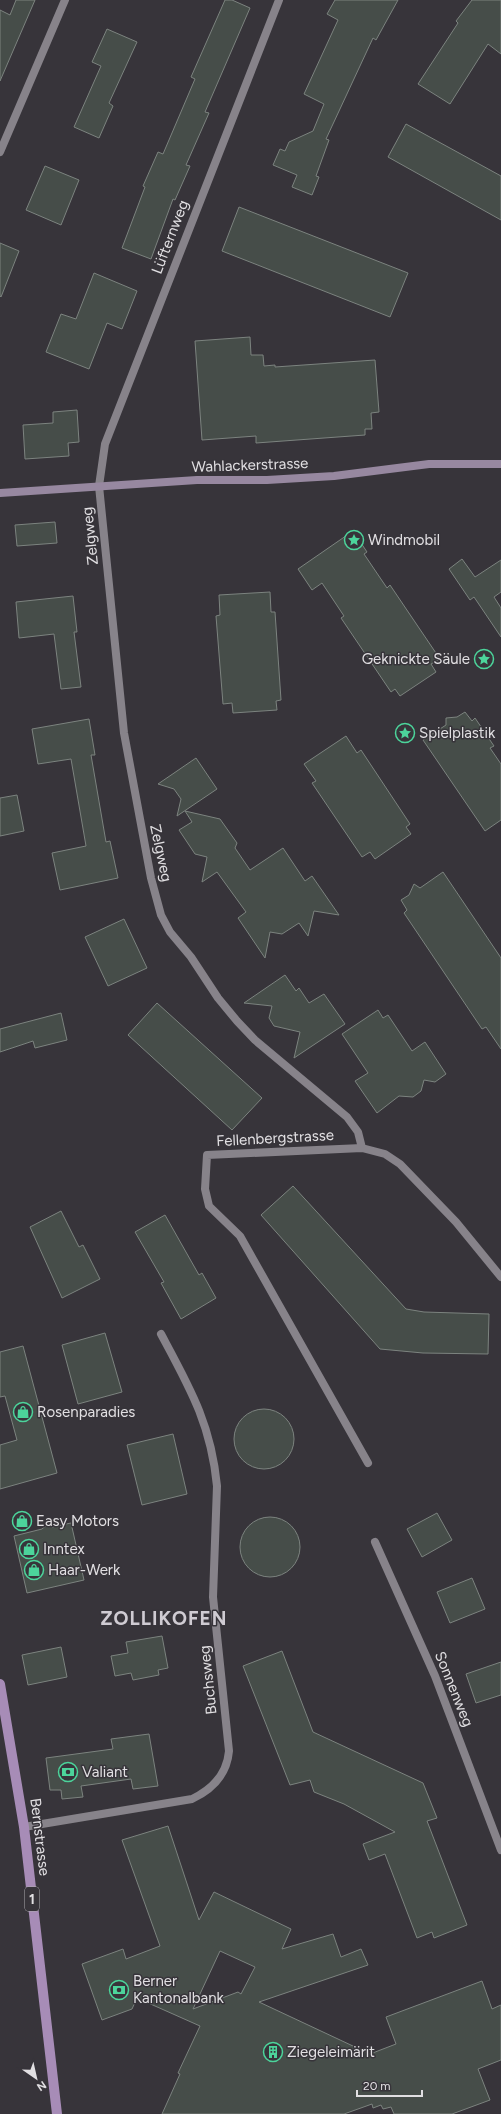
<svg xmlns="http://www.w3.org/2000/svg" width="501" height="2114" viewBox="0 0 501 2114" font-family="Figtree,sans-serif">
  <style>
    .building { fill: #464d49; stroke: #7c837f; fill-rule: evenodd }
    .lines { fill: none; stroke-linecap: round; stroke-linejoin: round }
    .street { stroke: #87838a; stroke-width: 8 }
    .secondary { stroke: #9788a0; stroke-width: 8 }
    .primary { stroke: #a78cb7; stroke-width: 10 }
    .labels { text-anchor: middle; stroke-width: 3; stroke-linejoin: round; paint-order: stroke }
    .shield { fill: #37343a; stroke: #aeacb0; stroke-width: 1 }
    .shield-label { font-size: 14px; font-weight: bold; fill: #e1dfe2 }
    .street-label { font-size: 15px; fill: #e1dfe2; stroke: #37343a }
    .poi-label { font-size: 15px; fill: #e1dfe2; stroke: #37343a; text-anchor: start }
    .district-label { font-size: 19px; font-weight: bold; letter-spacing: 1px; fill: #cfcbd2; stroke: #37343a }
  </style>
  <rect width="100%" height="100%" fill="#37343a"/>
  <path class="building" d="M16,0H35L0,81V10L10,15Z
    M225,0H232L250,8L205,112L209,113L186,165L190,166L175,200L173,199L151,259L122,248L145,187L143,186L158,152L163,154L195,79L191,77Z
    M335,0H398L376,40L373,38L326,139L329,140L316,176L319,177L312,195L292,187L297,175L273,165L280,149L285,151L289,142L313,131L324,104L304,94L338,20L327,14Z
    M472,0H501V54L488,44L450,104L418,84L458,23L456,21Z
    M107,29L137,42L109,103L113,106L99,138L74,127L101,66L92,62Z
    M406,124L501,176V220L388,157Z
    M45,166L79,180L61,225L26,210Z
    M239,207L408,273L390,317L222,251Z
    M0,243L19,251L1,297L0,296Z
    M94,273L137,291L122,329L107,323L89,369L46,352L61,314L76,319Z
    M250,337L251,355H263L264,366L275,365V367L375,360L379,412L371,413L372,429H365V435L256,443V436L202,440L195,341Z
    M77,410L79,442L68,443L69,456L25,459L23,425L53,423V412Z
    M55,522L57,543L17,546L15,525Z
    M353,531L367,552L364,554L387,588L390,585L440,659L431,664L436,672L400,696L395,689L391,692L341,618L344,616L322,583L312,590L298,569Z
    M462,559L475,577L501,560V592L494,597L501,608V637L474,597L470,600L449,569Z
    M270,592L271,612H275L281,700L276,701L277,710L233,713L232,703L223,704L216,616L220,615L219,595Z
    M73,596L77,632H74L81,687L61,689L54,634L19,638L16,602Z
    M465,712L472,721L475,718L494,746L490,748L501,764V820L485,831L423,740L446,725V718L457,717Z
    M89,719L95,755H91L106,842L110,841L118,878L60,890L52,853L86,846L71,759L38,764L32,729Z
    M346,736L357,753L361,750L410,824L406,827L411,834L375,859L370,852L362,857L312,783L316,781L304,764Z
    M196,758L217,789L177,816L181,799L174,789L158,784Z
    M17,795L24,831L0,836V798Z
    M185,811L220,819L237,843L235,848L250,870L283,848L305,881L312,876L339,915L314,911L308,936L299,923L282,934L270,932L265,958L238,918L246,912L217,872L202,882L207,857L195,854L179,830L192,822Z
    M443,872L501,958V1049L486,1027L482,1029L404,913L407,910L401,900L409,895L414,884L420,888Z
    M124,919L147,968L108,986L85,937Z
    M285,975L296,991L299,988L309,1003L324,994L345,1024L294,1058L300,1032L274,1026L269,1018L272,1006L244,1003Z
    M157,1003L262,1098L232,1130L128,1035Z
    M378,1010L383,1018L388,1015L412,1051L425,1042L446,1074L435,1082L424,1080L421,1091L413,1097L399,1096L377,1113L355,1081L368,1073L342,1034Z
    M61,1013L67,1040L35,1048L33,1041L0,1052V1029Z
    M293,1186L406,1309L424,1312L489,1314L488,1354L423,1353L380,1349L261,1215Z
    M61,1211L79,1247L83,1245L100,1279L62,1298L30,1227Z
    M165,1215L199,1275L202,1273L216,1298L181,1319L161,1283L164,1282L135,1232Z
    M105,1333L122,1392L78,1404L62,1345Z
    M23,1346L57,1473L0,1489V1445L17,1440L5,1396L0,1397V1352Z
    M234 1439a30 30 0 1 1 60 0a30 30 0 1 1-60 0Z
    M173,1434L187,1494L142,1505L127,1445Z
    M437,1513L452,1540L422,1557L407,1529Z
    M240 1547a30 30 0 1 1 60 0a30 30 0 1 1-60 0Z
    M71,1523L84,1580L27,1593L14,1536L42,1529L48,1524L52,1527Z
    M472,1578L485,1609L450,1623L437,1592Z
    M162,1636L168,1668L158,1670L159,1675L133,1680L131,1673L115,1676L111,1656L128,1653L126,1642Z
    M61,1647L67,1677L28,1685L22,1655Z
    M282,1651L313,1732L423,1783L437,1818L427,1821L467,1925L434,1938L432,1932L417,1938L385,1854L369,1860L363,1844L395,1832L344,1804L314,1792L310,1780L290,1785L243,1666Z
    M501,1662V1695L476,1703L466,1674Z
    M149,1734L158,1786L133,1789L131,1779L81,1786L83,1797L62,1799L61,1790H50L46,1758L113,1749L111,1739Z
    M168,1826L199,1920L214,1892L291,1929L282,1949L333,1934L341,1957L361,1949L368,1965L259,2002L370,2054L396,2044L386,2017L482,1981L492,2009L501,2005V2060L478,2069L490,2100L452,2114H394L391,2107L383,2109L381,2105L373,2108L372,2104L344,2114H162L180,2074L178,2073L200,2026L137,1998L132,2009L102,2020L82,1964L123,1949L126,1959L160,1946L122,1840ZM220,1951L255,1967L241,1994L238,1992L193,2009Z"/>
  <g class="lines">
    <path class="street" d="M279,0L105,444L99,486L124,733L151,878L161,915L170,932L191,957L218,998L237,1021L255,1040L347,1117L358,1132L362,1148
      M0,152L65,0
      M368,1463L240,1236L209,1206L205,1189L207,1155L362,1148L385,1154L400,1164L456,1222L501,1277
      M375,1542L435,1676L501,1850
      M24,1827L192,1799C213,1789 227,1774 229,1751L213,1597L217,1486C211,1424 190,1388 161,1334"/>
    <path class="secondary" d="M0,493L197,480H267L334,476L429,464H501"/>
    <path class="primary" d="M0,1684L24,1827L57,2114"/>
  </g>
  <defs>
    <g id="sight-ring" transform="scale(1)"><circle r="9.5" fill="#37343a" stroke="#4cd49b" stroke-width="1.5"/><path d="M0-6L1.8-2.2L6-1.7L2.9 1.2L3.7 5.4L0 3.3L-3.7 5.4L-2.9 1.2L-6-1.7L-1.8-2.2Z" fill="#4cd49b"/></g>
    <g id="shop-ring" transform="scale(1)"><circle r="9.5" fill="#37343a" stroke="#4cd49b" stroke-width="1.5"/><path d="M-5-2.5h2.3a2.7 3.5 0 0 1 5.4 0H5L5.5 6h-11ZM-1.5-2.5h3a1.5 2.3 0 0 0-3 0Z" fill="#4cd49b"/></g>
    <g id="bank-ring" transform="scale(1)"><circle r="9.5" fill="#37343a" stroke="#4cd49b" stroke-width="1.5"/><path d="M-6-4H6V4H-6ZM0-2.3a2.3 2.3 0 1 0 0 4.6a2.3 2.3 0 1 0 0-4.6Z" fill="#4cd49b"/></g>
    <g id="building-ring" transform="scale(1)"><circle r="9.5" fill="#37343a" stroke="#4cd49b" stroke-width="1.5"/><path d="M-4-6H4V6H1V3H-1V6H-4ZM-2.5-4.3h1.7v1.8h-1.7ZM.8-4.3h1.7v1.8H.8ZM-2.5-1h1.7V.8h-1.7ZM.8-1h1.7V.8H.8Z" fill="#4cd49b"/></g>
  </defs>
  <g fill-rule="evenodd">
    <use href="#sight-ring" x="354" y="540"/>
    <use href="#sight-ring" x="484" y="659"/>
    <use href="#sight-ring" x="405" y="733"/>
    <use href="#shop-ring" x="23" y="1412"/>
    <use href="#shop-ring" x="22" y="1521"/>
    <use href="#shop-ring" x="29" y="1549"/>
    <use href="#shop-ring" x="34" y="1570"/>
    <use href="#bank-ring" x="68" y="1772"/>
    <use href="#bank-ring" x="119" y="1990"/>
    <use href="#building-ring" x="273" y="2052"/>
  </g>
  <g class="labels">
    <rect class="shield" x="25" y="1887" width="14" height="24" rx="3"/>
    <g class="shield-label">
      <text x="32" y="1904">1</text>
    </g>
    <g class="street-label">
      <text transform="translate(170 237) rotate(-69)" y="5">Lüfternweg</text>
      <text transform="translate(250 465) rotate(-2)" y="5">Wahlackerstrasse</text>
      <text transform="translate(90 536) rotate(-96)" y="5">Zelgweg</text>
      <text transform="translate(161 853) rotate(78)" y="5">Zelgweg</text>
      <text transform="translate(275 1138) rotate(-3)" y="5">Fellenbergstrasse</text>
      <text transform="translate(208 1680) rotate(-96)" y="5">Buchsweg</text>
      <text transform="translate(454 1689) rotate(68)" y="5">Sonnenweg</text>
      <text transform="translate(40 1837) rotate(83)" y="5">Bernstrasse</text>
    </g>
    <g class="poi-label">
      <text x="368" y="545">Windmobil</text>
      <text x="470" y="664" text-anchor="end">Geknickte Säule</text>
      <text x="419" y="738">Spielplastik</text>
      <text x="37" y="1417">Rosenparadies</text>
      <text x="36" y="1526">Easy Motors</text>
      <text x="43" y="1554">Inntex</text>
      <text x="48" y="1575">Haar-Werk</text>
      <text x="82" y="1777">Valiant</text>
      <text x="133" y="1986">Berner<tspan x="133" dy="17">Kantonalbank</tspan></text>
      <text x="287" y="2057">Ziegeleimärit</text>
    </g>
    <g class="district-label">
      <text x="164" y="1625">ZOLLIKOFEN</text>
    </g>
  </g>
  <g transform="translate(36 2078) rotate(146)" stroke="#37343a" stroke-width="3" paint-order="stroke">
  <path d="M0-3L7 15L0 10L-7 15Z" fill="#e1dfe2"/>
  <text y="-6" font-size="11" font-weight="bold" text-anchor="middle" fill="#e1dfe2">N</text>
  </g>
  <path d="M357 2090v6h65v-6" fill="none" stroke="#e1dfe2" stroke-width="2"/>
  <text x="363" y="2090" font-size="12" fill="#e1dfe2" stroke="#37343a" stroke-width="3" paint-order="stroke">20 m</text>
</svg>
